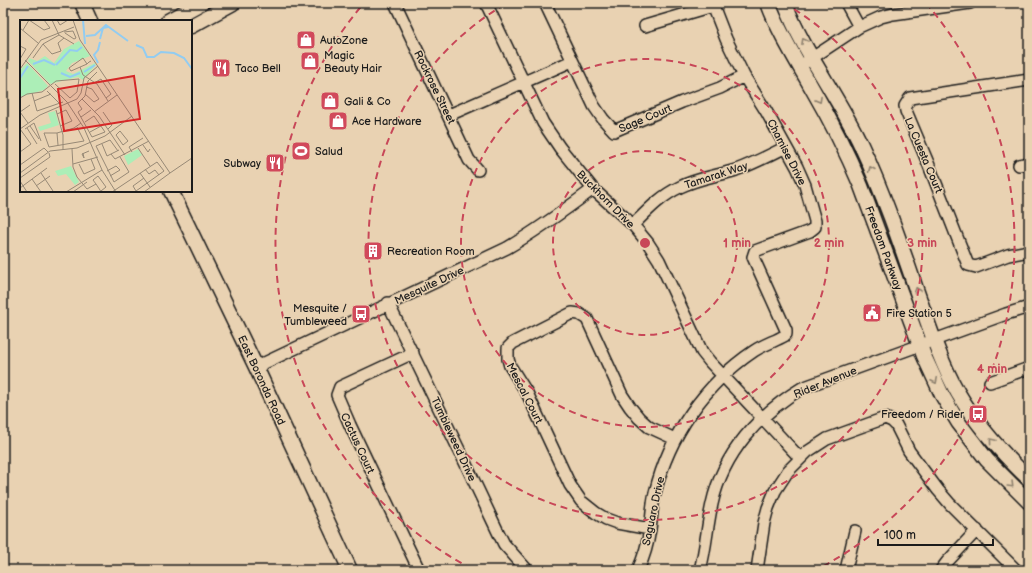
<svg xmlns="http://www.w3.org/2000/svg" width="1032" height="573" viewBox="0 0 1032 573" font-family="'Balsamiq Sans',sans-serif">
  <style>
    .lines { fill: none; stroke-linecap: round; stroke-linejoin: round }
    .minor-casing { stroke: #1c1c1c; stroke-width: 14 }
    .major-casing { stroke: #1c1c1c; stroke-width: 17 }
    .minor { stroke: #e9d2b2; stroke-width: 11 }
    .major { stroke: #e9d2b2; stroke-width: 14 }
    .oneway { stroke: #8d806e }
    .ring { fill: none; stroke: #c84758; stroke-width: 2; stroke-dasharray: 7 5 }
    .labels { text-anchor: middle; stroke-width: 3; stroke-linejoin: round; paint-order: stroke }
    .poi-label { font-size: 11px; fill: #1c1c1c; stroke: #e9d2b2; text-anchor: start }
    .street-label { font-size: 11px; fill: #1c1c1c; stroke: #e9d2b2 }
    .inset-river { fill: none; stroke: #92ccf1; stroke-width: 2 }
    .inset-road { fill: none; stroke: #978976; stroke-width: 1 }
    .view { fill: #d62828; fill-opacity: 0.15; stroke: #d62828; stroke-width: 2 }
    .inset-edge { fill: none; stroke: #1c1c1c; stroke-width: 2 }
    .centre { fill: #c84758; stroke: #e9d2b2; stroke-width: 2 }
    .ring-label { font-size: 12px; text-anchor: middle; font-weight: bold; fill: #c84758; stroke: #e9d2b2; stroke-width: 3; stroke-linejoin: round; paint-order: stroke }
  </style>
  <rect width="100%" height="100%" fill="#e9d2b2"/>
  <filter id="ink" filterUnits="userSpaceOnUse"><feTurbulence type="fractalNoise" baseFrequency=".025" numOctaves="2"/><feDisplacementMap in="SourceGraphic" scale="8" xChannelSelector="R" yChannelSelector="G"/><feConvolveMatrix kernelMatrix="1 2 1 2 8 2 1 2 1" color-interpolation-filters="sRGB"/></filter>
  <g filter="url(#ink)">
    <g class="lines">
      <g class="minor-casing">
        <path id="minor" d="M395,3L469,160L478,170
          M486,3L543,123L560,148L593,189L633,225L648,243L659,260L702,352L710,362L800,458
          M545,3L594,106L603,119L614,131L682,102L720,88L744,76
          M846,3L859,27
          M645,26L713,6
          M800,66L859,27L881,17L893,14L970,3
          M1029,80L910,98L905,106L906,111L928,163L968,265L976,267L1008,255L1029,251
          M449,115L572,61
          M1019,165L1029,163
          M633,225C648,210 661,196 680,187C698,178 717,176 736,170C753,164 770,155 786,147
          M388,303L462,456L498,532L504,544L527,570
          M413,353L340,387L337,395L350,425L419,570
          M256,367L507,248C538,230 565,210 593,189
          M990,382L1029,368
          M650,529L617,523L606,519L596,513L581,501L570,485L527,393L510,366L508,359V348L513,343L572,313L579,314L587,319L622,395L630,407L639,418L649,427L675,439
          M638,570C644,557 648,543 650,529C652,517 652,505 655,493C669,435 705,384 754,351C763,345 775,341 784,336L786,334V330L753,257L755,251L810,231L815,227V221L805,185L797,167L766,111L744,76L726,39L712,3
          M700,570C706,548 707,526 712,504C723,453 759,414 802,388L1006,314L1029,307
          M757,570L764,523L768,508L775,491L788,471L807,452L827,439L885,418L892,421L896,425L909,451L938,490L950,504L1016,570
          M846,570L855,531
          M941,570L947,562L977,530"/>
      </g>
      <g class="major-casing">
        <path id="major" d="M82,3L90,21
          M768,3C779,33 797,61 813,90C831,121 847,153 861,186L924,356L942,395L958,422L987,460L1029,502
          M785,3C803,52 839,97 861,145C883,192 900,242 917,292C929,326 940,361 958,393C977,426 1002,453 1029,479
          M168,21L201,3
          M191,26L233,3
          M171,191L256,367L350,570"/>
      </g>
      <use href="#minor" class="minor"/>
      <use href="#major" class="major"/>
    </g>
    <defs><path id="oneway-chevron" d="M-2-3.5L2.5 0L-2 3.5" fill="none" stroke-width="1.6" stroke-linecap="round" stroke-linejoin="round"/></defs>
    <g class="oneway">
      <use href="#oneway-chevron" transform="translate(804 41) rotate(-119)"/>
      <use href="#oneway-chevron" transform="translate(819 100) rotate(61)"/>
      <use href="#oneway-chevron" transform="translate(871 169) rotate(-113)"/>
      <use href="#oneway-chevron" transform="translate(917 290) rotate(-109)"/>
      <use href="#oneway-chevron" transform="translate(935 381) rotate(64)"/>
      <use href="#oneway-chevron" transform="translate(992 441) rotate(-130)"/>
      <use href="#oneway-chevron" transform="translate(1011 485) rotate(45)"/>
    </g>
  </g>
  <g class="ring">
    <circle cx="645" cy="243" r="92"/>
    <circle cx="645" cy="243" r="184"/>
    <path d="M784 3A277 277 0 1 1 507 3"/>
    <path d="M472 569A369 369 0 0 1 364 3M926 3A369 369 0 0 1 818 569"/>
  </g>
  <defs>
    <g id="shop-square" transform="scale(1)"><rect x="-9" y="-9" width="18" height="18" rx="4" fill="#d1495b" stroke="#e9d2b2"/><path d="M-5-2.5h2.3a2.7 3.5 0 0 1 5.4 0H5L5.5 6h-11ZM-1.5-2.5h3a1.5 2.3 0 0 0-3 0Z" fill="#fff"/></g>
    <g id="restaurant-square" transform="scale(1)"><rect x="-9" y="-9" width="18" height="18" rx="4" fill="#d1495b" stroke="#e9d2b2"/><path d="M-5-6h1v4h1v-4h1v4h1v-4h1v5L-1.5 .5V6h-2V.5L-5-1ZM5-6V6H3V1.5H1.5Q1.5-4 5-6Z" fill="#fff"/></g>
    <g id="stadium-square" transform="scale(1)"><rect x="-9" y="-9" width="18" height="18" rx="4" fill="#d1495b" stroke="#e9d2b2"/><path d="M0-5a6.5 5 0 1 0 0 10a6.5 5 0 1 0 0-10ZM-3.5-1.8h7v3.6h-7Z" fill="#fff"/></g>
    <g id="building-square" transform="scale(1)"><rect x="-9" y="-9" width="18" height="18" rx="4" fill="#d1495b" stroke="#e9d2b2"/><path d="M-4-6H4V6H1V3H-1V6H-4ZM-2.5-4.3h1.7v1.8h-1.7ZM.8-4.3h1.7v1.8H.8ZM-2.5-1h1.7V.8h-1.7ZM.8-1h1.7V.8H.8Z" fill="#fff"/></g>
    <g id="civic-square" transform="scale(1)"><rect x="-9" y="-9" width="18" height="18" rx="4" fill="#d1495b" stroke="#e9d2b2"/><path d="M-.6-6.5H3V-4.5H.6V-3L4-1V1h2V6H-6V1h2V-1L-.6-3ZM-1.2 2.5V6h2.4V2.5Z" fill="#fff"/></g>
    <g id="bus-square" transform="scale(1)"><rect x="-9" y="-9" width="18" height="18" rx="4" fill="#d1495b" stroke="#e9d2b2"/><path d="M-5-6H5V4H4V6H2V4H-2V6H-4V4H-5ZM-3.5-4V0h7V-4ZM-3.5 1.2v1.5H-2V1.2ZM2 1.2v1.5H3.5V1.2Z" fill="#fff"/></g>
  </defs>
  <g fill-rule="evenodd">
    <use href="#shop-square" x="306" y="40"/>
    <use href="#shop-square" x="310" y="61"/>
    <use href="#restaurant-square" x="221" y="68"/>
    <use href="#shop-square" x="330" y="101"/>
    <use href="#shop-square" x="338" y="121"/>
    <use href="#stadium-square" x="301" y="151"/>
    <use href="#restaurant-square" x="275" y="163"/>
    <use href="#building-square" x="373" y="251"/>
    <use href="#civic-square" x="872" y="313"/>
    <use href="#bus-square" x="361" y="314"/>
    <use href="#bus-square" x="978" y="414"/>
  </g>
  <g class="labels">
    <g class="poi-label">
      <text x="320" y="44">AutoZone</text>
      <text x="324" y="59">Magic<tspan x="324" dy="13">Beauty Hair</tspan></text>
      <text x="235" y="72">Taco Bell</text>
      <text x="344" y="105">Gali &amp; Co</text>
      <text x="352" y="125">Ace Hardware</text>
      <text x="315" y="155">Salud</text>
      <text x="261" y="167" text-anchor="end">Subway</text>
      <text x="387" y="255">Recreation Room</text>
      <text x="347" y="312" text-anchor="end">Mesquite /<tspan x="347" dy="13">Tumbleweed</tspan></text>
      <text x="886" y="317">Fire Station 5</text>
      <text x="964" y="418" text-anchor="end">Freedom / Rider</text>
    </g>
    <g class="street-label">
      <text transform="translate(435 87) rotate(64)" y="4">Rockrose Street</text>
      <text transform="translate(645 118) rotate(-23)" y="4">Sage Court</text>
      <text transform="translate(787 152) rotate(63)" y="4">Chamise Drive</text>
      <text transform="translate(924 155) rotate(67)" y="4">La Cuesta Court</text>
      <text transform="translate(716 175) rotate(-18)" y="4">Tamarak Way</text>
      <text transform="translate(606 199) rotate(45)" y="4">Buckhorn Drive</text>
      <text transform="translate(884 248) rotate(70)" y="4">Freedom Parkway</text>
      <text transform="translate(429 285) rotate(-25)" y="4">Mesquite Drive</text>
      <text transform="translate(262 380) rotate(65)" y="4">East Boronda Road</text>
      <text transform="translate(825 382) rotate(-22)" y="4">Rider Avenue</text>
      <text transform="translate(525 393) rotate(63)" y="4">Mescal Court</text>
      <text transform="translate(454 439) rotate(65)" y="4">Tumbleweed Drive</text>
      <text transform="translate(358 443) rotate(65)" y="4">Cactus Court</text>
      <text transform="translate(653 511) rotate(-78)" y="4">Saguaro Drive</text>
    </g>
  </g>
  <g transform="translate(20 20)">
    <rect width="172" height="172" fill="#e9d2b2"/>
    <path d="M59,21L70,36L52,43L46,51L53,54L75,43L76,45L63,60L58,57L30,64L8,41L9,38L17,41L25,36L34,43L44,29ZM7,43L28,66L24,70L0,77V50ZM35,91L39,105L20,111L18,107L31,103L28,93ZM118,129L122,135L108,145L104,136ZM51,146L59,162L55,165L46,154L38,156L35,151Z" fill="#aceeb7"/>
    <path class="inset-river" d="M63,0L65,24M66,16L75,15L86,5L108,21M80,19L83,8L88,7M116,25L123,28L127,37H134L141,32L154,33L164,38L172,49M78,43L74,35L78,30L80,22M13,44L24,40L35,45M36,45L50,30L57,31L62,27M64,52L75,45M41,53L50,57L60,53M0,58L8,46"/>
    <path class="inset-road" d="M32,0L39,15L54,24M37,0L40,5L48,0M53,0L60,20L150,153L124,172M0,8L18,23M3,10L9,0L24,10L30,8L24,0M44,12L53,11L56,18L54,19L45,13M23,24L32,34L41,31L38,23L44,18M0,26L6,29L0,39M13,38L23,24L39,15M5,40L47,82L64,108L82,150L96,172M67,44L63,38L49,48L51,51L67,44L69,42L71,41M60,47L63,55L77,64L88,81M0,49L21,20L54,7M74,63L81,59L91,74L86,78M27,71L40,84M12,73L17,91L43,82M65,74L74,82L79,79L72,69L66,67M0,78L7,74L22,72L36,61L59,59L57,72L50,78L35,64M62,79L79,96L105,135M14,81L31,74M36,90L43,115V130M0,92L8,103M0,92L10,85M74,92L97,75M83,92L92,105L88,109M37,94L46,90L52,101L40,106M61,97L71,90M65,102L74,96L85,112L72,117L58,92L62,89L58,83L65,76L68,61L77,52M10,106L19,119M57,107L64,121L29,127L24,113H37L54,108L61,103M7,108L17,124M0,109L20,95L57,79L61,73L64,58L78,46M0,109L11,124L0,132M5,109L14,103L21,121M100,111L108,121L103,125L96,115ZM70,112L81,106M37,113L38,125M82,124L87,136L99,130M123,125L128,132L130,129M118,128L130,146M52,129L53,147L57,157L67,169L76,164M98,131L90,120L76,126L94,162L109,152L100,137M112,132L109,127L123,118M63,133L64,138L62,134L69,131M91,134L95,139L129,121M53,144L78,137M59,144L64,154L75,149L71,139M0,145L24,128L28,132M125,149L129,154L135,150L139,155M87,151L96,146L100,150L90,156M0,153L30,131L57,128L85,116L112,96M21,153L33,171M120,153L130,167M150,153L172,138M0,158L30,137L29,133M12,159L21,172M0,161L7,172M16,166L30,156M0,168L27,148M81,171L86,167L78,156L73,160L76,164L80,170L81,172M46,172L82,150M53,172L67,162M92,172L137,142L144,151L116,171L113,166L124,158"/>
    <path class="view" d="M114,56L120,99L44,111L38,69Z"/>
    <rect width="172" height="172" class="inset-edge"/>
  </g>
  <circle cx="645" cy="243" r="6" class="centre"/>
  <g class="ring-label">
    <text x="737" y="247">1 min</text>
    <text x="829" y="247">2 min</text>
    <text x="922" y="247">3 min</text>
    <text x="992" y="373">4 min</text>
  </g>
  <rect width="1032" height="573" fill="none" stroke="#e9d2b2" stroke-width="16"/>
  <rect x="8" y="8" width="1016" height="557" fill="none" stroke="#1c1c1c" stroke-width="1.5" filter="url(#ink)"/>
  <path d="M878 539v6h115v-6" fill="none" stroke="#1c1c1c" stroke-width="2"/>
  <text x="884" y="539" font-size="12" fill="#1c1c1c" stroke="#e9d2b2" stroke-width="3" paint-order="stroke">100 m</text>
</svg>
